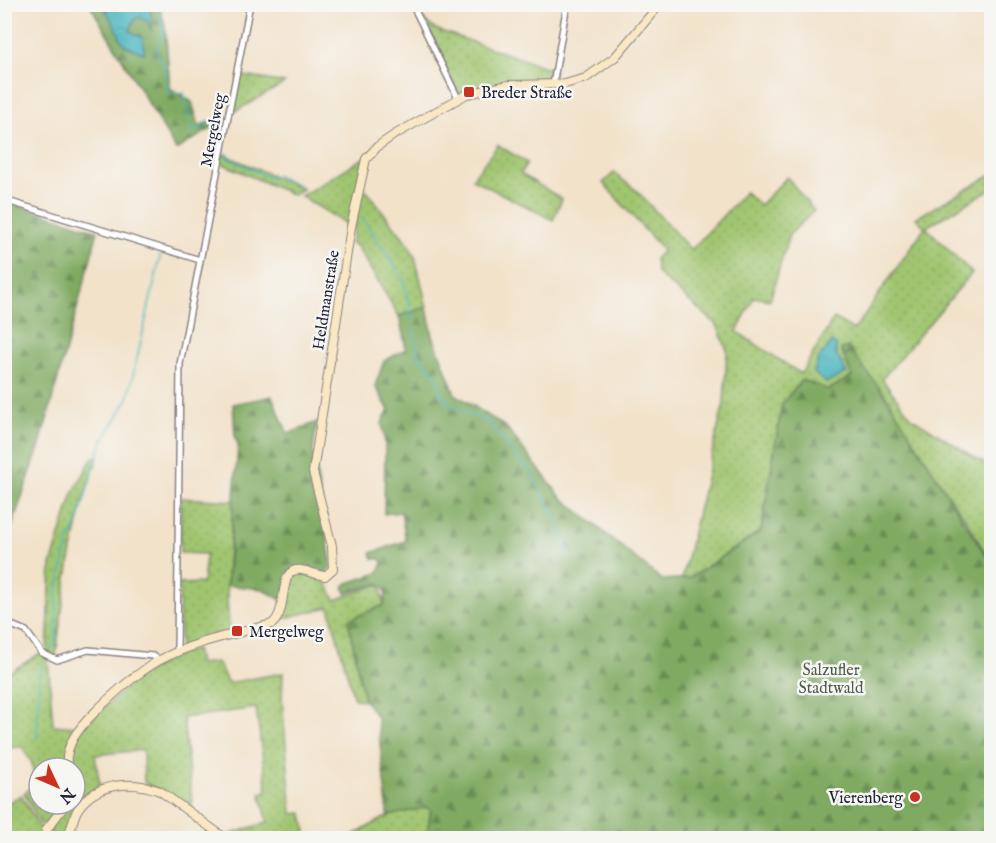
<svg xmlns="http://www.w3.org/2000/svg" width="996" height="843" viewBox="0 0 996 843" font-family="'IM FELL English',serif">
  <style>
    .grass { fill: url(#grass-dots); stroke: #617456; stroke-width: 1.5 }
    .forest { fill: url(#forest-firs); stroke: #51664e; stroke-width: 1.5 }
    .water { fill: url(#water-ripples); stroke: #346c7c; stroke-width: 1.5 }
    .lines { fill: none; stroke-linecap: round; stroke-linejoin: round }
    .stream { stroke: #46b5be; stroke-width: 1.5 }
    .minor-casing { stroke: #8a8282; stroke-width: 8 }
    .secondary-casing { stroke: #8a8282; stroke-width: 10 }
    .minor { stroke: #fff; stroke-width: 5 }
    .secondary { stroke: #fae7c3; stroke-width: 8 }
    .poi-dot { fill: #c8321e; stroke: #f6f6f2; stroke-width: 2 }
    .labels { text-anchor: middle; stroke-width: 5; stroke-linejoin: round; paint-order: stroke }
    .poi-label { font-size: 16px; fill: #22223b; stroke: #f6f6f2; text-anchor: start }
    .street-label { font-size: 16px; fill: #22223b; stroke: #f6f6f2 }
    .park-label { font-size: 16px; fill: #4e5b4e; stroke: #f6f6f2 }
  </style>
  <defs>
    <pattern id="grass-dots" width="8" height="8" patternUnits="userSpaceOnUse" patternTransform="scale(1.5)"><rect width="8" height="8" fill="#a0c570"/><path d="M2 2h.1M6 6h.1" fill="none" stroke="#8aa962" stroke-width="1.8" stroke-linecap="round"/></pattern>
    <pattern id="forest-firs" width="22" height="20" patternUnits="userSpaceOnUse" patternTransform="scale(1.5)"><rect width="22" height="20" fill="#80aa62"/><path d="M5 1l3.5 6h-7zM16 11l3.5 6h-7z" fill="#688a52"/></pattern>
    <pattern id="water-ripples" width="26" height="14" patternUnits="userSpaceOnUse" patternTransform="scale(1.5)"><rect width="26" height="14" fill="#46b5be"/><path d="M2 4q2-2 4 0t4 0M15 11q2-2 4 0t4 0" fill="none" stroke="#3a939c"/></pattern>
  </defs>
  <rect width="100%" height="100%" fill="#f6f6f2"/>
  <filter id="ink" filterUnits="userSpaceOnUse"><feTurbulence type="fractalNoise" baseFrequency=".0167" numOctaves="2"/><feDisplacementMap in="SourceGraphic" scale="12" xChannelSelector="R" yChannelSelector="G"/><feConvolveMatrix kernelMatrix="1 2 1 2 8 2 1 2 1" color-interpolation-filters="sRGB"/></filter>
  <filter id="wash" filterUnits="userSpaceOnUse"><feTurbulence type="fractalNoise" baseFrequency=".008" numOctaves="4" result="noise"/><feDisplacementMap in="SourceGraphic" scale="24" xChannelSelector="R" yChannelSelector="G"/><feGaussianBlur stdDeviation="1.35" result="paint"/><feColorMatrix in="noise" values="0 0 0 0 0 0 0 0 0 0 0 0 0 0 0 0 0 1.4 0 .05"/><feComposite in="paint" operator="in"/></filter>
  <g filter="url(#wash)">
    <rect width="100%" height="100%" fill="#f2e2ca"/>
    <path class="grass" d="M421,18L435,29L554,70L552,80L464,93L457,91Z
      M239,75L285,83L236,111L232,110Z
      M498,145L527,163L521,174L562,199L553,220L472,179Z
      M223,154L303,189L293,195L221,163Z
      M365,157L348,225L301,196Z
      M614,173L636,190L691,250L745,192L760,205L787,177L814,211L789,235L770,300L754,297L737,332L801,374L834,318L854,330L925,227L916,218L991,175V189L926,227L972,273L882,379L911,417L991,468V554L987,556L965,518L841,350L852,376L829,390L782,404L761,531L690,578L682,579L724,403L727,350L717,325L657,273L655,259L663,250L603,183Z
      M361,184L409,245L415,257L427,307L399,316L356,245L351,244Z
      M93,457H98C74,522 64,588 56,657L47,653L51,565L73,493Z
      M181,498L234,501C230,545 222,590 231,634L180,649L179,584L203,583L206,554L180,553Z
      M301,571L325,579L335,600L380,584L384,605L349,620L364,700L354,699L329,607L281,619L291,575Z
      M196,649L199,664L217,662L228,683L283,673L282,700L292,814L303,813L307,838H228L225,836L268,822L260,793L267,791L256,708L183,718L193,811L144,782L143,750L95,755L100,786L81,801L67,834L62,838H55L50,835L51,824L69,804H75V768L69,766L74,739L89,720L142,674L173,657Z
      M41,653L48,659L53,725L78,727L66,768H39V804H63L46,823L41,824L24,793L34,786L32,763L22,747L5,748V675Z
      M21,795L46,838H25L5,833V805Z
      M426,807L431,810L426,838H348L388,816Z"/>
    <path class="forest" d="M90,5H108L106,9L126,46L144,53L143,38L130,31L134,20L139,17L149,23L151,29L150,5H159L165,25L170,88L192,102L199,126L226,114L224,121L176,150Z
      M5,201L98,231L40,445L5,546Z
      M427,307L433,336L455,394L506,427L560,496L662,580L690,578L761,531L782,404L802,380L829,390L852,376L841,349L848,347L888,399L986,556L991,554V838H451L439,827L426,838L431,810L427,807L388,816L377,717L364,700L348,620L384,605L386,592L379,583L346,593L343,587L348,583L378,573L383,563L381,559H373L371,553L406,541L401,512L384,514L385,443L382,423L389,410L375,386L384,361L406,349L399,316Z
      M272,396L288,434L317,422L313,451L332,568L320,575L295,569L281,600L263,589L227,585L238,445L235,437L233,404Z"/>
    <path class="water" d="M108,5H150L152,31L149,23L139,17L134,20L130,31L143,38L144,53L126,46L120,39C119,26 109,21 106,9Z
      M832,342L836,345V354L847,373L826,383L814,373L818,359Z"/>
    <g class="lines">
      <path class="stream" d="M160,4L163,36L156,51L166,69L167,92L184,93L192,131L221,118
        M227,151V158L272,179L277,175L302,187
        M362,218L403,278L413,321
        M414,329L418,354L437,377L441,394L450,405L489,423L525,467L528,466L558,522L569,555
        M51,649L56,640L57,592L70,535L74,533L101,444L128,398L161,253
        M37,739L39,676L43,663"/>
    </g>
  </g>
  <g filter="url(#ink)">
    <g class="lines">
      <g class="minor-casing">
        <path id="minor" d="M412,4L458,98
          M553,85L567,4
          M4,200L200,260
          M4,622L26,631L42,653L57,660L88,650L153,656L160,660
          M177,652L180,364L250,4"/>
      </g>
      <g class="secondary-casing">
        <path id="secondary" d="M67,768C64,745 79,728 94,713C114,693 134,675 158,661C192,642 235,634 272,624C290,610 276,567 301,570C309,571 317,575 325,576L333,569L332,546L313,472L351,227L366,159L378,146L394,135L467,94L509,85L565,84L586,78L615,57L660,4
          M51,838L46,830L66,804
          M65,838C73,831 72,818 78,809C96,782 133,780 160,791L225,838"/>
      </g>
      <use href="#minor" class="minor"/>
      <use href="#secondary" class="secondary"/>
    </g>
  </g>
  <g class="poi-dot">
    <rect x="463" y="86" width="12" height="12" rx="3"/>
    <rect x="231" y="625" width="12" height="12" rx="3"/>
    <circle cx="915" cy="797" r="6"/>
  </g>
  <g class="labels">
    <g class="poi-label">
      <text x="481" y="98">Breder Straße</text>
      <text x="249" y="637">Mergelweg</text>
      <text x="903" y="803" text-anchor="end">Vierenberg</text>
    </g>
    <g class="street-label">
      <text transform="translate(212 130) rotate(-79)" y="6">Mergelweg</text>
      <text transform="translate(325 300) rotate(-81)" y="6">Heldmanstraße</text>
    </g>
    <g class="park-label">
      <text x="831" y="675">Salzufler<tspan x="831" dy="18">Stadtwald</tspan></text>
    </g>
  </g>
  <rect width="996" height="843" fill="none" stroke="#f6f6f2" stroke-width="24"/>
  <g transform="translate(57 786) rotate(134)"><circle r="28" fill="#f6f6f2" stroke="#a1a1a9" stroke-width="1.5"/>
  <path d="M0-4.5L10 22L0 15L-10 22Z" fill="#c8321e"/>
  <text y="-9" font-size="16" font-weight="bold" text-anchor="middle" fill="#22223b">N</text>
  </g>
</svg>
